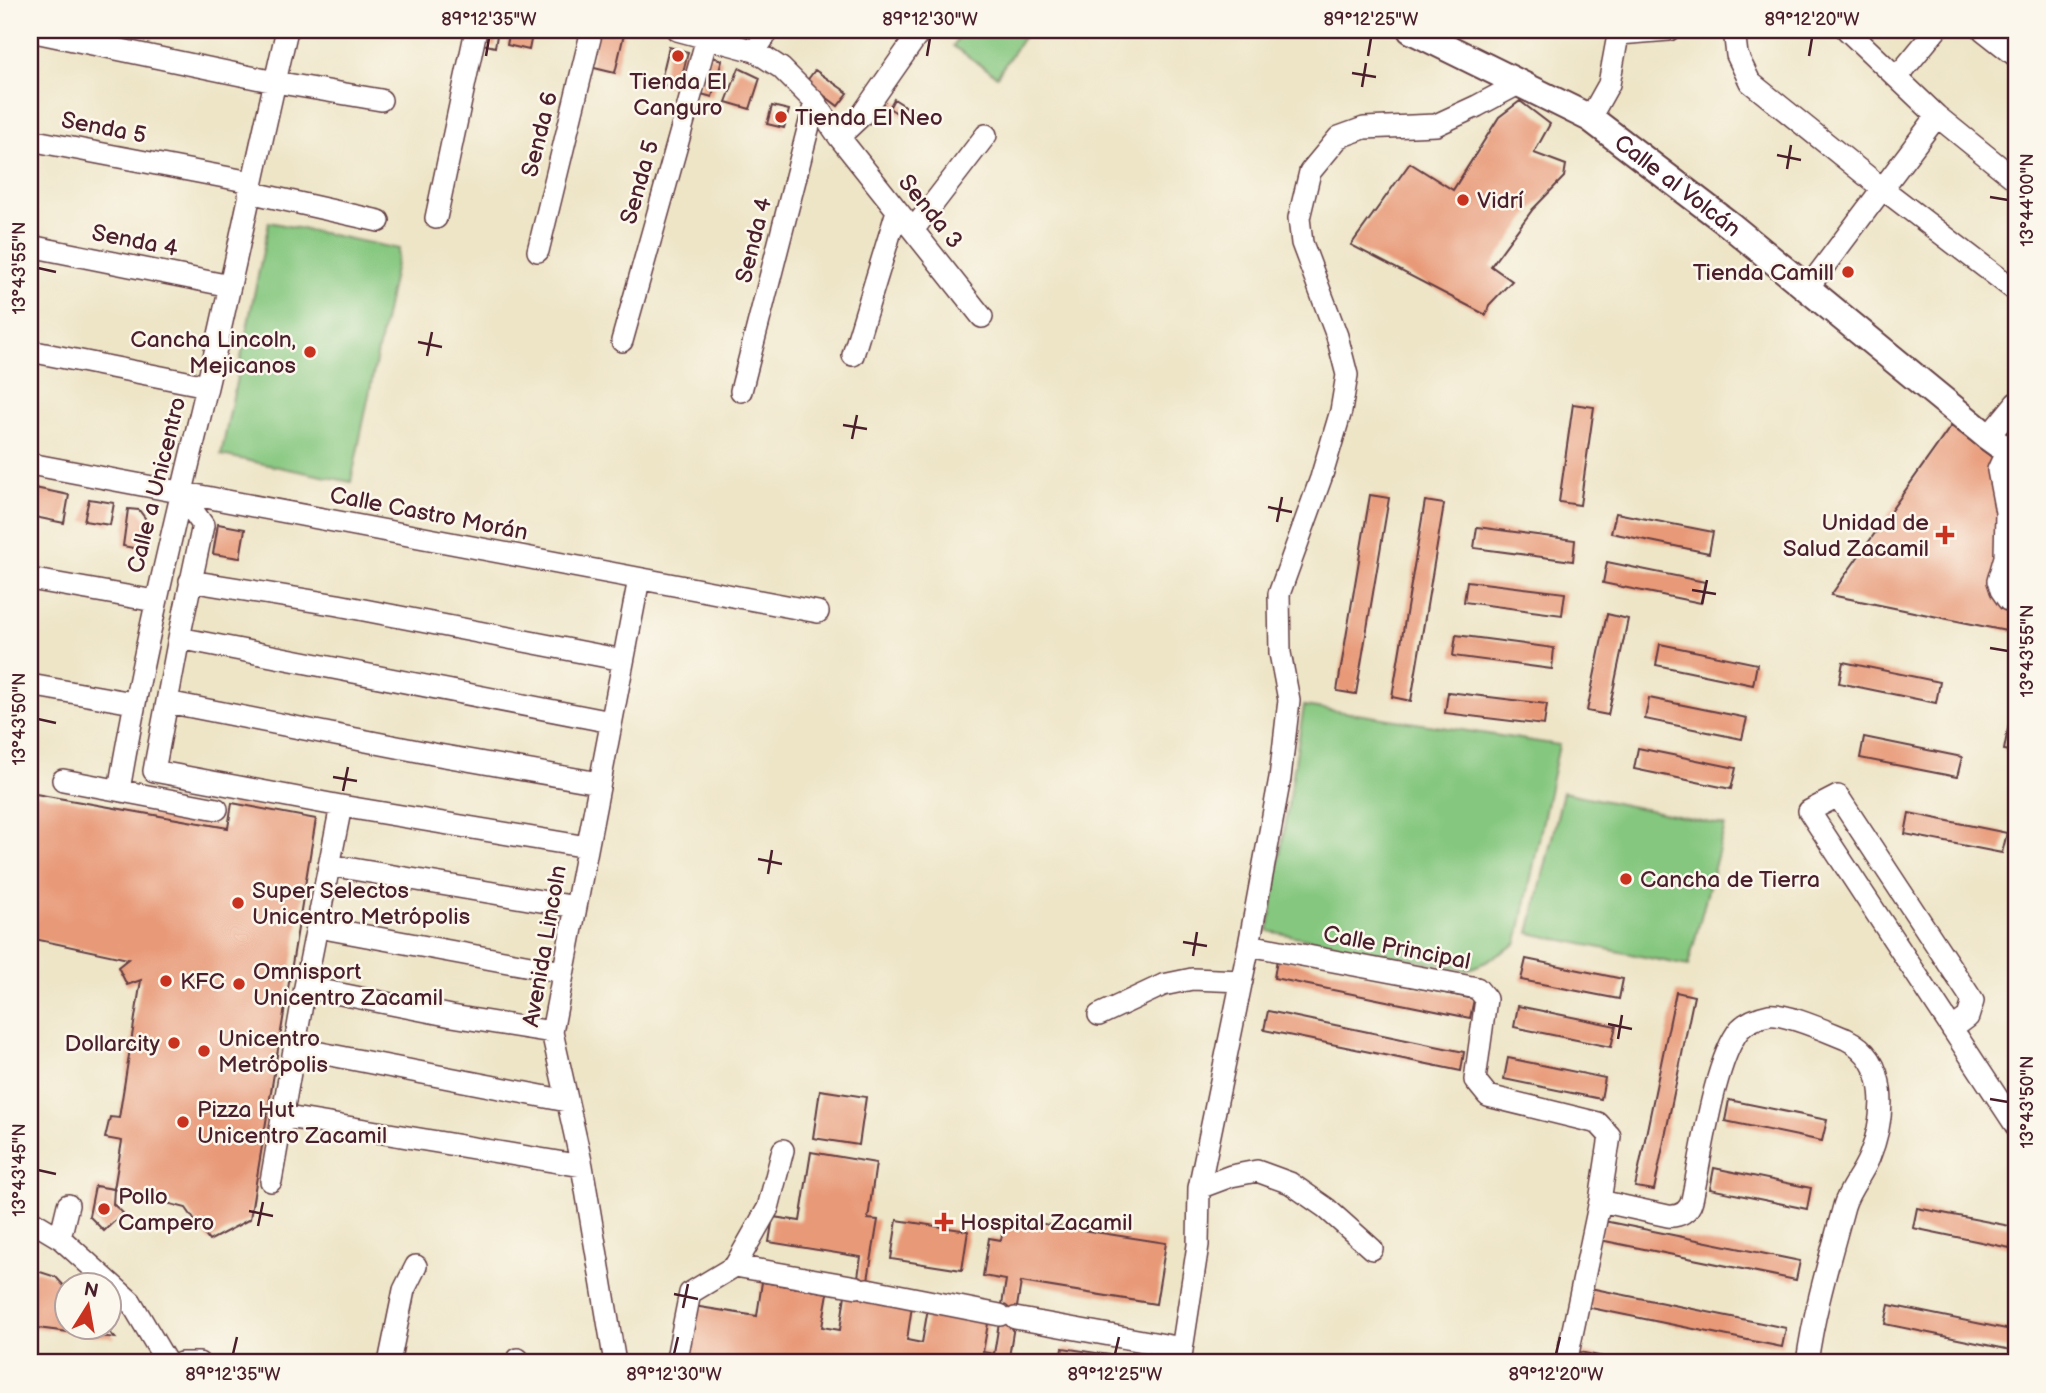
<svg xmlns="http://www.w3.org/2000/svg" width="2046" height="1393" viewBox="0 0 2046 1393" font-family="'Balsamiq Sans',sans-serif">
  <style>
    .grass { fill: #85c77f; stroke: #687355; stroke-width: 2 }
    .building { fill: #e89a78 }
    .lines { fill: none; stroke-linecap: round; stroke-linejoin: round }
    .minor-casing { stroke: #633d42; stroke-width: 24 }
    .major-casing { stroke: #633d42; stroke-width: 30 }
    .minor { stroke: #fff; stroke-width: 21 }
    .major { stroke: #fff; stroke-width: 26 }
    .ticks { fill: none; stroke: #4a1f2b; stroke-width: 2.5 }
    .poi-dot { fill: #c8321e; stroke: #fbf7ec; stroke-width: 2.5 }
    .labels { text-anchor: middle; stroke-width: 5; stroke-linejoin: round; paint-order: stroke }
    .poi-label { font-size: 23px; fill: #4a1f2b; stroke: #fbf7ec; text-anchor: start }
    .street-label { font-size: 23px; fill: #4a1f2b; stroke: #fbf7ec }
    .neatline { fill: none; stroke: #4a1f2b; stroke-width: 2.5 }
    .ticks-label { font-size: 18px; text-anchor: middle; fill: #4a1f2b }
  </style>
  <rect width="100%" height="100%" fill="#fbf7ec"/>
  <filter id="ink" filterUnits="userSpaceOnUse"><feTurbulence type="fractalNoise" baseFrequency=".0143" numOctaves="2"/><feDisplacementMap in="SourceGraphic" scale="14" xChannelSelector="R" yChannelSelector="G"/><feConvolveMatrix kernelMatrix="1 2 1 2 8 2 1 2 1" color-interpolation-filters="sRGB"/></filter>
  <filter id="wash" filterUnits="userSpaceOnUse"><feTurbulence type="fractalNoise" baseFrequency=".00686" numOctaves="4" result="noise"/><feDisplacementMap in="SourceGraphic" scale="28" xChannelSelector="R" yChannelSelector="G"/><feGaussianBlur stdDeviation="1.57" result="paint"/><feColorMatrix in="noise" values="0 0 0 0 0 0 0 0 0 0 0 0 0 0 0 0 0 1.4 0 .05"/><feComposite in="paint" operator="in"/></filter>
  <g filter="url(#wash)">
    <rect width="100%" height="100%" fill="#eee5c7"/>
    <path class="grass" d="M964,30H1028L997,76L953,46Z
      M269,222L399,249L351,482L221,455Z
      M1304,706L1559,745L1517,943L1486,962L1467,970L1268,931Z
      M1563,792L1725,826L1688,966L1529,933Z"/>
    <g id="blocks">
      <path class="building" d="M481,30H498L495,47L478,43Z
        M510,30H533L529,50L507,45Z
        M598,30L624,34L615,73L590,67Z
        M669,47L688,52L679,89L660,84Z
        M709,56L722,60L712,97L698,93Z
        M739,68L760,78L750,109L726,102Z
        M815,70L848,93L838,106L806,82Z
        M894,99L916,113L911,122L889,108Z
        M1520,101L1550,124L1534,153L1566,165L1564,177L1533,209L1491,266L1512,281L1489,305L1486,315L1351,245L1410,163L1453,190L1499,117Z
        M772,106L789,110L784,128L767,124Z
        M1573,404L1594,407L1580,505L1559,502Z
        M1951,426L2016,475V633L1831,595Z
        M30,487L69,495L64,523L30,516Z
        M1370,495L1389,498L1356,694L1337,691Z
        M89,499L114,503L110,525L84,521Z
        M1425,501L1444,504L1411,701L1392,697Z
        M128,509L139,510L145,518L147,526L144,550L123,546Z
        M1616,513L1713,532L1709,553L1611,533Z
        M218,524L245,529L240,558L213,554Z
        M1477,527L1575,540L1573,561L1474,548Z
        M1607,562L1705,582L1701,603L1603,583Z
        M1467,581L1565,593L1562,615L1464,602Z
        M1607,614L1628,619L1608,715L1587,711Z
        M1456,635L1554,648L1552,669L1453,656Z
        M1660,644L1757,664L1753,685L1656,665Z
        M1843,662L1940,682L1936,703L1839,683Z
        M1448,692L1547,704L1544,725L1445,713Z
        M2015,692H2016V752L2004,750Z
        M1649,698L1747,718L1742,739L1645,719Z
        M1864,737L1962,757L1957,777L1860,758Z
        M1638,748L1736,768L1731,789L1634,769Z
        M30,793L228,828L232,803L316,819L250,1219L209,1241L186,1208L114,1189L113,1204L123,1213L104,1231L89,1216L95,1186L114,1189L122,1141L105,1138L110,1117L119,1118L141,980L127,985L118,967L128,959L30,938Z
        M1909,813L2007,833L2002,853L1905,834Z
        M1277,959L1474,999L1470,1018L1274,978Z
        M1526,959L1623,979L1619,999L1521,980Z
        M1676,992L1694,996L1654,1190L1635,1187Z
        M1518,1006L1616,1026L1611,1047L1514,1027Z
        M1268,1011L1464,1052L1461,1071L1264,1030Z
        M1508,1058L1605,1078L1601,1099L1504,1079Z
        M820,1090L866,1097L859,1145L813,1138Z
        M1729,1100L1827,1120L1822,1141L1725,1121Z
        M811,1152L876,1163L868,1219L878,1220L865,1298L912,1306L907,1340L922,1343L928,1308L989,1318L983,1352L994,1354L1006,1280L983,1276L989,1238L1001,1240L1005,1218L1166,1243L1156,1304L1021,1282L1009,1357L1041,1363H750V1360L731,1357L730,1363H684L693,1306L757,1316L762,1282L828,1293L822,1327L840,1330L845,1295L855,1297L861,1257L769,1242L773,1217L800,1221Z
        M1714,1168L1811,1188L1807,1209L1710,1189Z
        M1917,1208L2015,1227L2010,1248L1913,1228Z
        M897,1220L968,1231L962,1270L891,1259Z
        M1604,1221L1800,1261L1796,1280L1600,1240Z
        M34,1270L56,1277L66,1288V1326H104L115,1338L30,1327V1301Z
        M1590,1288L1786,1328L1782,1347L1586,1307Z
        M1889,1305L2016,1331V1351L1885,1324Z
        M1063,1348L1123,1357V1363H1060Z
        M1575,1351L1627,1362V1363H1573Z"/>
    </g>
  </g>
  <g filter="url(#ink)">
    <use href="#blocks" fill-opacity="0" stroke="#633d42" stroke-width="2"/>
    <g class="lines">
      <g class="minor-casing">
        <path id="minor" d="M677,30L755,51L781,68L815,102L839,137L982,317
          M1734,30L1737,55L1750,82L1883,189L2016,291
          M1847,30L1937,116L2016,180
          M1983,30L2016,56
          M30,31L275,82L381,100
          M1619,34L1669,30
          M755,51L769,30
          M1898,76L1936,30
          M1590,118L1609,84L1619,30
          M839,137L861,116L921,30
          M30,140L251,182
          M249,192L379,221
          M436,218L476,30
          M913,230L986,135
          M30,246L230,286
          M538,251L592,30
          M1807,289L1937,116
          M622,341L707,38
          M30,351L207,386
          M853,355L897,211
          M741,391L815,102
          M1988,437L2016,403
          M30,464L818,612
          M181,494L203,525L179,638L154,771L341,806L587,847
          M30,579L155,601
          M190,581L338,605L623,660
          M2008,600L2001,590L1998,581L2005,557L2006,512L1998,470L2007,450L2016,440
          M179,638L611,722
          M30,685L133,703
          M167,702L433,754L599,783
          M63,780L217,809
          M119,790C142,654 175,521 207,387C235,268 259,148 287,30
          M329,865L576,907
          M318,927L563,972
          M1249,945L1477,988L1486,999L1475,1080L1488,1096L1598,1123L1610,1136L1600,1201L1566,1363
          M305,987L452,1016L552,1032
          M1099,1015L1163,985L1192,979L1242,981
          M1952,1029L1968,1017L1973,1001L1838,796L1809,811L2016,1126
          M295,1048L567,1101
          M281,1116L582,1166
          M271,1181L305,987L341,806
          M1199,1188L1231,1176L1257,1171L1290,1183L1326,1208L1372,1249
          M1600,1201L1668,1216C1679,1217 1689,1212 1692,1200C1701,1159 1714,1060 1740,1029C1747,1022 1759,1017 1769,1015C1786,1013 1828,1032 1846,1039C1891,1061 1885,1119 1869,1158C1862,1175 1849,1189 1844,1206C1830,1258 1814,1310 1807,1363
          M30,1220L60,1238L131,1302L167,1363
          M60,1238L68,1205
          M735,1266L857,1287
          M867,1289L1000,1315
          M1015,1318L1182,1348
          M181,1363H199
          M389,1363L404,1290L416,1266
          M516,1363L518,1359
          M615,1363L582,1166L552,1032L639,579
          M676,1363L690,1293L735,1266L768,1208L783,1150
          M1180,1363L1198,1245L1199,1188L1249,945L1280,778L1289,700L1280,653L1279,594L1321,478L1341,411L1347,375L1337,336L1302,243L1299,218L1310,172L1339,137L1364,128L1436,125L1477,106L1522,82"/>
      </g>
      <g class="major-casing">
        <g id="major">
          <path id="s1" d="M1411,30L1590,118L1730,225L1988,437L2016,457"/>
        </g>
      </g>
      <use href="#minor" class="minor"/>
      <use href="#major" class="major"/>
    </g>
  </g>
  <path class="ticks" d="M486,56L489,38M927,56L930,38M1368,56L1371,38M1809,56L1812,38M1352,73L1376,77M1362,87L1366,63M1777,155L1801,160M1787,169L1791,145M1990,197L2008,200M38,268L56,272M418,342L442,347M427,356L432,332M843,425L867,429M852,439L857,415M1268,507L1292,512M1277,522L1282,497M1692,590L1716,594M1702,604L1707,580M1990,648L2008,651M38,719L56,723M333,777L357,781M343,791L348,767M758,859L782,864M768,874L772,850M1183,942L1207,946M1193,956L1197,932M1608,1024L1632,1029M1618,1039L1622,1015M1990,1099L2008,1102M38,1170L56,1174M249,1211L273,1216M258,1226L263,1202M674,1294L698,1299M683,1308L688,1284M233,1354L237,1337M674,1354L678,1337M1115,1354L1119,1337M1556,1354L1560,1337"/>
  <g class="poi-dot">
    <circle cx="678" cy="56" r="7"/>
    <circle cx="781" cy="117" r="7"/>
    <circle cx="1463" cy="200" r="7"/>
    <circle cx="1848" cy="272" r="7"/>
    <circle cx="310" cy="352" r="7"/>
    <path d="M1941.5 524.5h7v7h7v7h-7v7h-7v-7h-7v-7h7z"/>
    <circle cx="1626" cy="879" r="7"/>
    <circle cx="238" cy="903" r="7"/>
    <circle cx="166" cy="981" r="7"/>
    <circle cx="239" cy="984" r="7"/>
    <circle cx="174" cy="1043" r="7"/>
    <circle cx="204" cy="1051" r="7"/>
    <circle cx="183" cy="1122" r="7"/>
    <circle cx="104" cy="1209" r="7"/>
    <path d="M940.5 1211.5h7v7h7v7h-7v7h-7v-7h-7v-7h7z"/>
  </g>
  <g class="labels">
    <g class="poi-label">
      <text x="678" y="89" text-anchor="middle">Tienda El<tspan x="678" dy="26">Canguro</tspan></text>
      <text x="795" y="125">Tienda El Neo</text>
      <text x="1477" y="208">Vidrí</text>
      <text x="1834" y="280" text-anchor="end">Tienda Camill</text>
      <text x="296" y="347" text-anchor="end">Cancha Lincoln,<tspan x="296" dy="26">Mejicanos</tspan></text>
      <text x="1929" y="530" text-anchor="end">Unidad de<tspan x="1929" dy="26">Salud Zacamil</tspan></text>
      <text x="1640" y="887">Cancha de Tierra</text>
      <text x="252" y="898">Super Selectos<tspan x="252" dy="26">Unicentro Metrópolis</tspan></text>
      <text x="253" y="979">Omnisport<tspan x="253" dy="26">Unicentro Zacamil</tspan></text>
      <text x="180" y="989">KFC</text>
      <text x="218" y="1046">Unicentro<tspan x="218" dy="26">Metrópolis</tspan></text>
      <text x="160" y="1051" text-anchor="end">Dollarcity</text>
      <text x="197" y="1117">Pizza Hut<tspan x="197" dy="26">Unicentro Zacamil</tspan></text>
      <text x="118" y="1204">Pollo<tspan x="118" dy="26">Campero</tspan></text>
      <text x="960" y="1230">Hospital Zacamil</text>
    </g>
    <g class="street-label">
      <text transform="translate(104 127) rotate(11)" y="8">Senda 5</text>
      <text transform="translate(539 134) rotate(-76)" y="8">Senda 6</text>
      <text transform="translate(639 182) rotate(-74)" y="8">Senda 5</text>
      <text dy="8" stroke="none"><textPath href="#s1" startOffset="310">Calle al Volcán</textPath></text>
      <text transform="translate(931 211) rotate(51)" y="8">Senda 3</text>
      <text transform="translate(135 240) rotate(11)" y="8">Senda 4</text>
      <text transform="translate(753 240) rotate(-76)" y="8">Senda 4</text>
      <text transform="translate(156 485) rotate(-76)" y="8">Calle a Unicentro</text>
      <text transform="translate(429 513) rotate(11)" y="8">Calle Castro Morán</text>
      <text transform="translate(544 946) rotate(-80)" y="8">Avenida Lincoln</text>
      <text transform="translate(1397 947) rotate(11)" y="8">Calle Principal</text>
    </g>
  </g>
  <rect width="2046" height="1393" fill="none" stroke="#fbf7ec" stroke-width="77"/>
  <g transform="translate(88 1306) rotate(11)"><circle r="33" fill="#fbf7ec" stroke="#b4a19f" stroke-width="2"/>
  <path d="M0-5L12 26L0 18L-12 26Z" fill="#c8321e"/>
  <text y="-10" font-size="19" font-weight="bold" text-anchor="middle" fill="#4a1f2b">N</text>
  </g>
  <rect x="38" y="38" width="1970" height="1316" class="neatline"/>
  <g class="ticks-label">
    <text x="489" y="25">89°12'35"W</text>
    <text x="930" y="25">89°12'30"W</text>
    <text x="1371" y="25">89°12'25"W</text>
    <text x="1812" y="25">89°12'20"W</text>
    <text transform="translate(2027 200) rotate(-90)" y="6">13°44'00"N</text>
    <text transform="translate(19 268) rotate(-90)" y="6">13°43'55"N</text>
    <text transform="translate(2027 651) rotate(-90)" y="6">13°43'55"N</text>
    <text transform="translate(19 719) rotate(-90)" y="6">13°43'50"N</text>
    <text transform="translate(2027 1102) rotate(-90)" y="6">13°43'50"N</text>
    <text transform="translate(19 1170) rotate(-90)" y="6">13°43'45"N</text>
    <text x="233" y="1380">89°12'35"W</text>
    <text x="674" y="1380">89°12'30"W</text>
    <text x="1115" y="1380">89°12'25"W</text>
    <text x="1556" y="1380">89°12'20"W</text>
  </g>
</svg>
